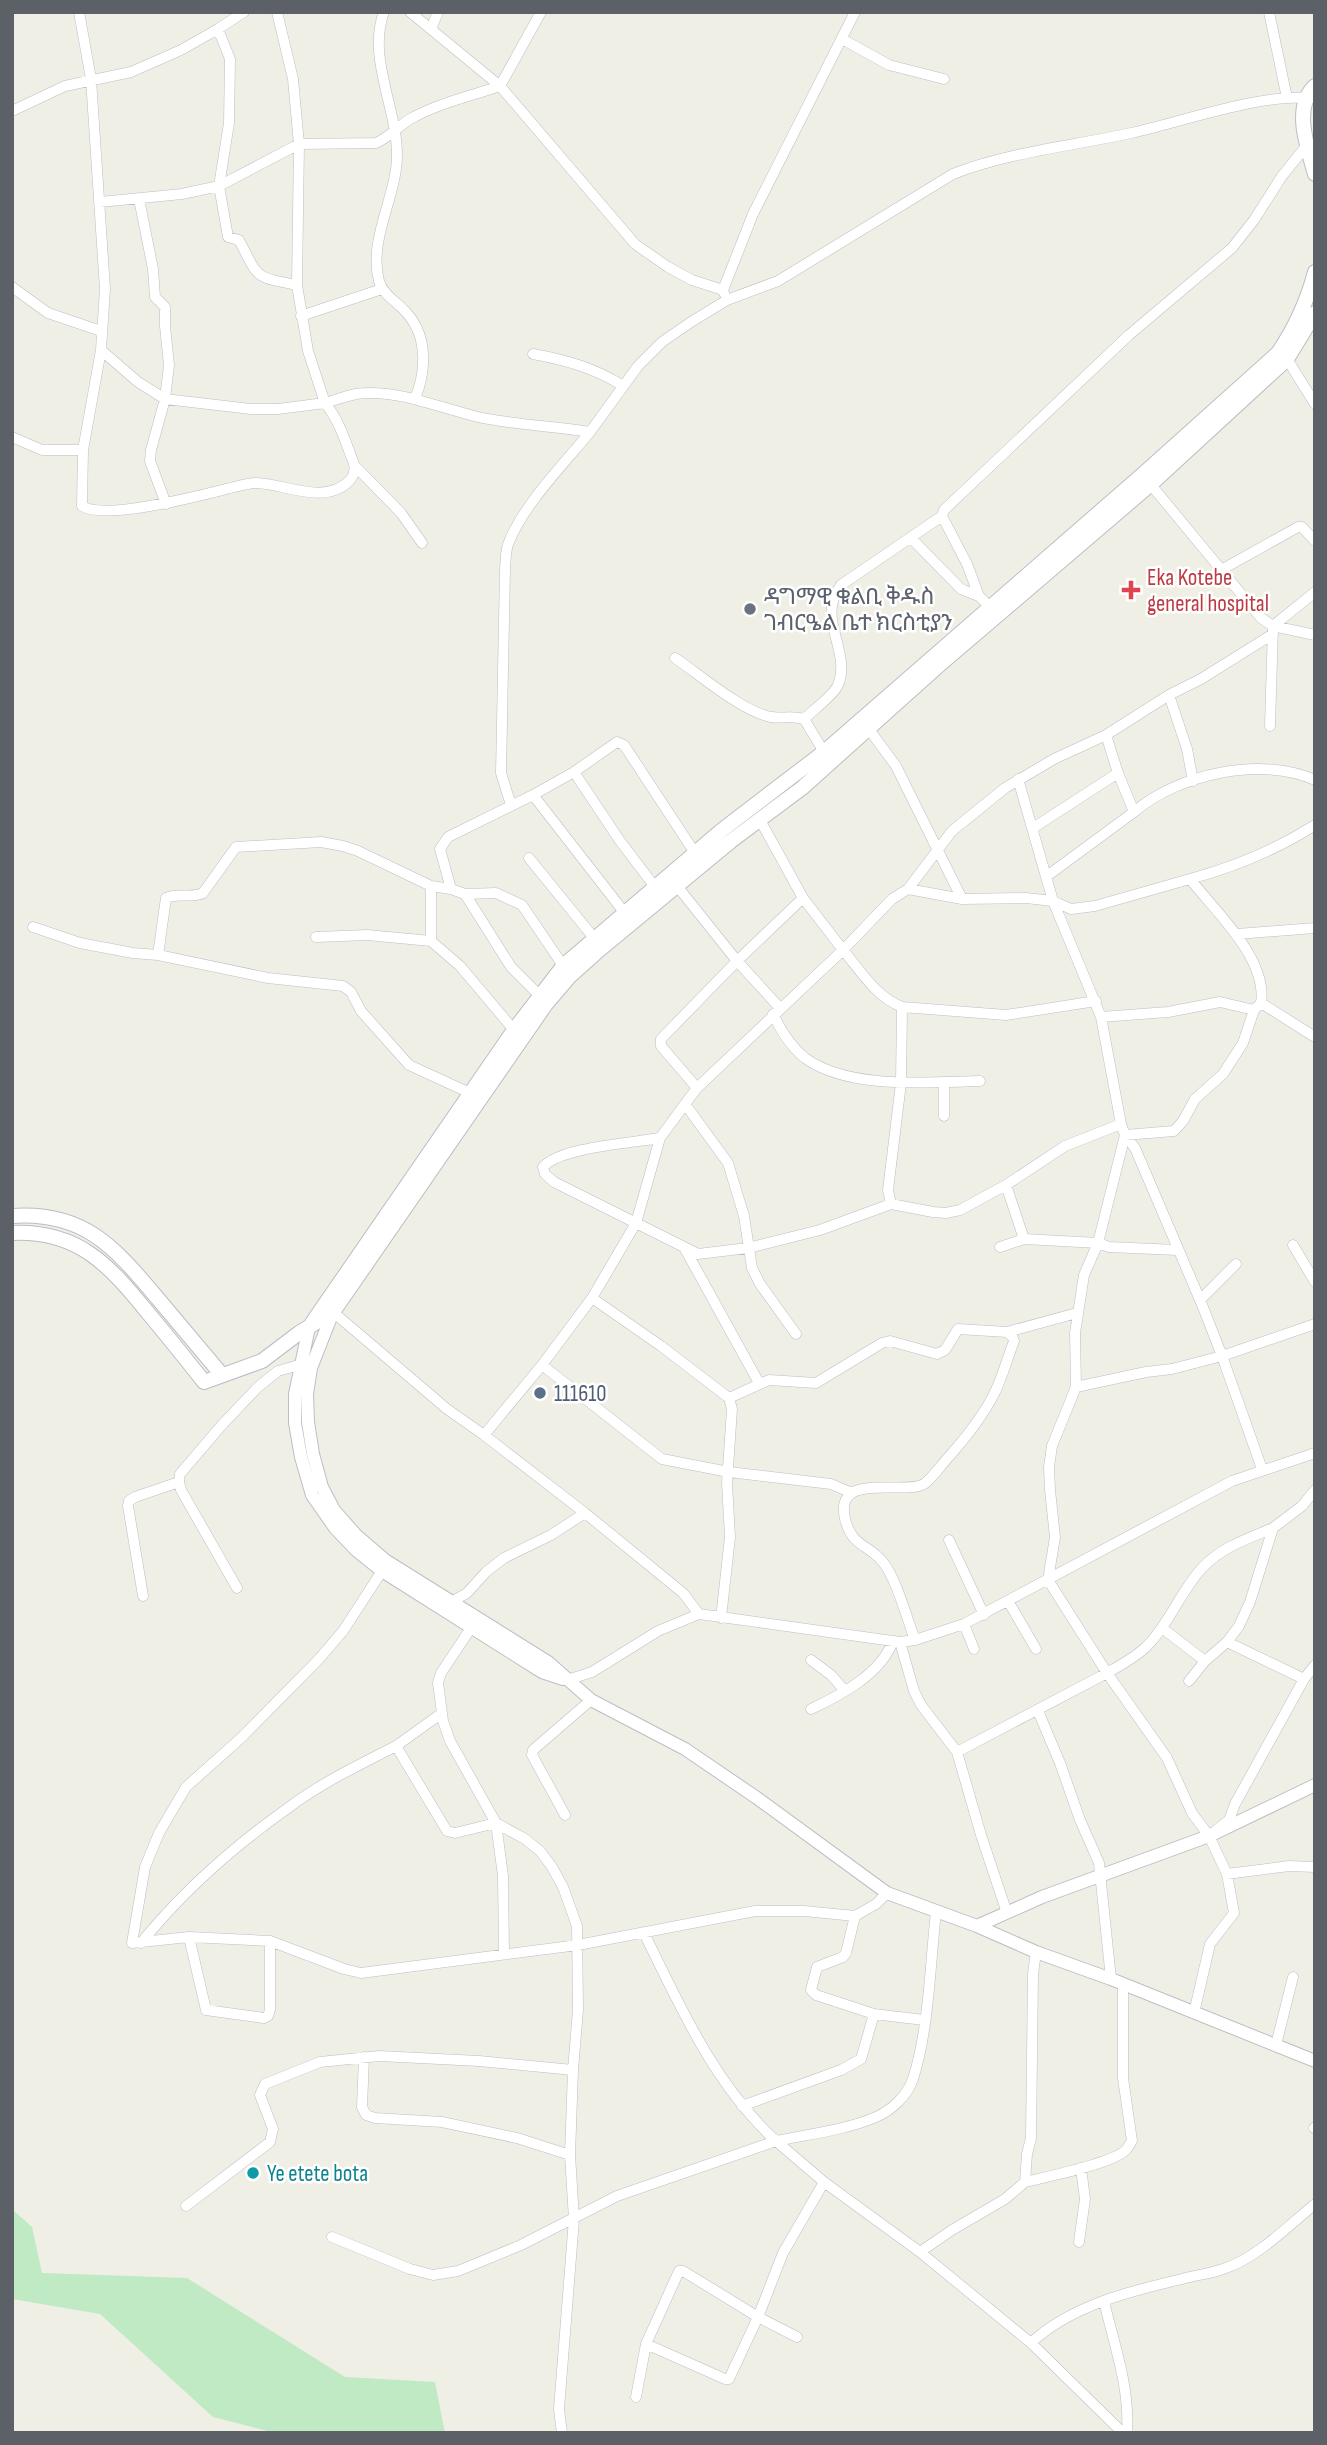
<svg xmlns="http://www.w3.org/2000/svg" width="1327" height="2445" viewBox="0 0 1327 2445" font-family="'Sofia Sans Condensed','Noto Sans Ethiopic',sans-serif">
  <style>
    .green { fill: #bfeac4 }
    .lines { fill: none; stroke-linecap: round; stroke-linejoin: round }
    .minor-casing { stroke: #bcbec5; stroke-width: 11 }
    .tertiary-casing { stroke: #bcbec5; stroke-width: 14 }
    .secondary-casing { stroke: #babdc4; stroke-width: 16 }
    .minor { stroke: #fff; stroke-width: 10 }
    .tertiary { stroke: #fff; stroke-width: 12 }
    .secondary { stroke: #fff; stroke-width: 14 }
    .health-dot { fill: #e0444e; stroke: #fff; stroke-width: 2.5 }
    .worship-dot { fill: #6b7280; stroke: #fff; stroke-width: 2.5 }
    .service-dot { fill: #5c6f8a; stroke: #fff; stroke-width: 2.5 }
    .culture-dot { fill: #0f9aa8; stroke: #fff; stroke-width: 2.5 }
    .labels { text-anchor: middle; stroke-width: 5; stroke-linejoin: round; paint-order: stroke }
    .health-label { font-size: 23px; fill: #be3a42; stroke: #fff; text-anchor: start }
    .worship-label { font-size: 23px; fill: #5b616d; stroke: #fff; text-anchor: start }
    .service-label { font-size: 23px; fill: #4e5e75; stroke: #fff; text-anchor: start }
    .culture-label { font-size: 23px; fill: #0d838f; stroke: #fff; text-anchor: start }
  </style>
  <rect width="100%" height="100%" fill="#f0efe5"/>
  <path class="green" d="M12,2209L32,2227L42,2273L187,2278L345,2377L435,2382L445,2433H275L213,2417L100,2314L12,2299Z"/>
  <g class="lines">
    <g class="minor-casing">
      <path id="minor" d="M79,12L91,79L105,289L101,350L83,450L82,506C105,521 202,495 230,488C239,486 248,483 257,483C285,484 326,506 350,480C357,472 355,465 351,456C344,437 338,419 325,403L278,409H251L165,399L138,382L101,350
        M244,12L218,29L230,59L229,123L219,186L299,144L376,143C390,137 399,125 412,118C439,103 471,96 500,86L541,12
        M277,12L293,79L299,144L297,285L308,351L325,403C335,400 346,396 356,394C395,388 440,408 478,417C515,425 553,426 590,432L638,366L662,342L691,322L727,300L778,281L953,174C1010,152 1072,146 1131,133C1186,121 1260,93 1315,98
        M384,12C367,57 397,108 397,155C397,196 368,239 379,281C382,293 395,301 403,309C428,333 427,369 415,399
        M410,12L500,86L635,244L668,267L692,280L723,290
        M1269,12L1287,98
        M431,29L438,12
        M842,39L889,65L944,79
        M12,111L65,86L131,72L181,50L218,29
        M139,199L153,269L155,297L165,307V326L169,365L165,399L151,450L150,461L166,504
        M100,202L182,194L219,186L228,237L239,240C259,278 253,277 297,285
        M12,287L48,313L101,331
        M724,293L723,290L753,214L855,12
        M301,316L382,289
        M533,354C566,360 595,368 623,386
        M1287,359L1315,404
        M12,437L42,450H83
        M356,467L401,513L422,543
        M1147,480L1261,618L1273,626L1315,635
        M911,538L961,589L979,596
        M1221,570L1298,527H1302L1315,541
        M993,610L979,596L967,564L942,516L944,510L1129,335L1232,248L1254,220L1282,176L1307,145
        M675,658C700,675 743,712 771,717C782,719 791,715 804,719L824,752
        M1169,695L1187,749L1193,781
        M804,719C812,711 834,695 838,685C852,651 815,618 841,585L942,516
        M1270,726L1273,626L1315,592
        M868,728L896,766L962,899L1026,898L1053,901L1071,909L1095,906L1190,879C1215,911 1268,959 1261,1003L1315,1037
        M1106,735L1169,695L1201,679L1273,634
        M574,772L620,841L655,887
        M1018,779L1053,901L1101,1017L1121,1124L1125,1135L1135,1148L1203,1307L1222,1356L1315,1324
        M533,795L624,912
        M511,805L501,773L505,569C506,561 505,550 509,542C524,504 564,464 590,432
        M760,820L803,898L843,950L892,899L908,889L952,831L1005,788L1054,759L1106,735L1118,773L1134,812C1178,774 1261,756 1315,780
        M1033,828L1118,773
        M529,858L594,938
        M1047,876L1134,812
        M1190,879C1234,867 1276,850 1315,825
        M431,886L451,889L465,894L496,893L522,905L566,970
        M677,886L737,961L780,1008
        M451,889L440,849L448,837L533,795L574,772L617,742L624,745L695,853
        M908,889L962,899
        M465,894L511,967L539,995
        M33,927L80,943L133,953L158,955L268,978L343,986L351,992L361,1011L409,1065L470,1093
        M1237,934L1315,928
        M316,937L367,935L431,941
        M158,955L166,898C178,892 191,899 203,893L236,847L321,842L343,846L358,851L431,886V941L460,966L514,1030
        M773,1014C781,1031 790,1046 805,1058C849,1090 929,1082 980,1081
        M1101,1017L1168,1012L1220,1002L1254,1010
        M944,1082V1116
        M697,1088L661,1046V1039L737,961L803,898
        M685,1104L728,1163L744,1216L752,1268L760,1284L796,1334
        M660,1138C632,1143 561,1147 543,1167L545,1174L554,1182L698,1254L748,1248L820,1230L891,1204L933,1212L946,1213L960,1210L1006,1185L1065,1146L1121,1124
        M891,1204L888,1190L901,1083L902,1007L1006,1015L1096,1001
        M1024,1239L1098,1243L1109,1247L1177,1250
        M1293,1245L1315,1282
        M1000,1247L1024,1239L1006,1185
        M685,1249L759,1383
        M592,1298L661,1346L729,1398
        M1200,1300L1236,1264
        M333,1312L447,1409L484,1435L585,1513L683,1593L699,1614
        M1007,1332L1077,1313
        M542,1365L662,1459L729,1472L831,1484L852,1493
        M1076,1387L1146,1372L1172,1369L1222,1356L1262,1469
        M484,1435L542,1365L592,1298L636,1223L660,1138L685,1104L697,1088L843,950C860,970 876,997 902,1007
        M949,1540L984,1615
        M382,1571L343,1631L319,1659L241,1738L186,1787L159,1833L145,1867L132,1943L189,1937L270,1941L344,1969L361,1973L578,1945L755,1911H804L855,1916
        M237,1588L181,1490L179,1482L180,1474L221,1426L258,1387L278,1371L299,1365
        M143,1596L128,1506L129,1501L135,1497L179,1482
        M453,1601L467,1593L486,1572L504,1558L551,1535L585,1513
        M1008,1601L1036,1649
        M721,1618L730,1537L727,1483L732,1409L729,1398L769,1380L816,1383L882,1343L890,1341L937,1354L945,1350L958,1329L1007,1332L1012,1336L1014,1341C1007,1359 1002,1379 993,1396C981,1419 963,1441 946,1460C939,1468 932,1478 924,1484C904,1496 834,1470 845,1519C852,1547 868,1544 882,1561C896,1577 907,1619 915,1640
        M964,1624L974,1649
        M471,1628L441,1673L438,1683L443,1721L450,1741L496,1823L525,1839L540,1851L552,1867L563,1887L577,1926L578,2010L573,2070L570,2155L574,2219L559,2409L562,2433
        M1162,1628L1205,1661L1189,1681
        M900,1642L914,1691L921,1705L957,1752
        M1227,1642L1239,1626L1250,1602L1273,1528L1302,1506L1315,1490
        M811,1660L831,1675L845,1691
        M1205,1661L1227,1642L1304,1679
        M1315,1665L1304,1679L1235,1804L1229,1820L1209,1836L1227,1874L1289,1866L1315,1867
        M567,1680L592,1672L658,1631L699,1614L900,1642L915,1640L964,1624L1232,1481L1315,1453
        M811,1709C841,1695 881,1674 893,1641
        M1038,1711L1060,1763L1080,1820L1099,1863L1111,1979
        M442,1713L396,1746L447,1831L455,1833L496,1823L503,1876L504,1953
        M565,1815L532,1755L533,1750L591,1700
        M1209,1836L1192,1813L1167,1758L1107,1673C1121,1665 1136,1657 1147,1646C1170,1623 1181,1590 1203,1567C1222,1547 1249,1538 1273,1528
        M1007,1913L981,1835L957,1752L1107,1673L1048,1580L1055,1537L1050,1490L1049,1467L1052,1446L1076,1387L1075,1333L1084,1275L1098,1243L1125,1135L1174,1131L1183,1121L1195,1099L1223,1074L1243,1043L1254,1010L1261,1003
        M644,1933C681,2008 714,2084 776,2141C809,2134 846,2130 876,2117C892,2110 907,2096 913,2079C929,2029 930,1965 936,1912
        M189,1937L206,2010L264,2018L268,2016L270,2010V1941
        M141,1943C183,1891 233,1847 288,1808C321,1783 359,1765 396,1746
        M1036,1952L1033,1974L1031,2138L1027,2154L1025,2182C1046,2177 1111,2164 1126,2150C1127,2149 1131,2142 1132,2141L1123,2078V1984
        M1194,2013L1210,1944L1234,1913L1227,1874
        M874,2014L816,1995L811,1990L817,1967L843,1957L846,1953L855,1916L876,1904L887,1893
        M1276,2045L1293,1977
        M364,2057L362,2107L366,2115L375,2118L442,2122L517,2138L570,2155
        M742,2106L841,2070L861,2059L874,2014L924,2020
        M1314,2128L1315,2127
        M186,2206L270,2142L273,2129L260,2095L265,2084L320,2062L379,2056L479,2061L573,2070
        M332,2237L410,2269L433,2275L458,2271L521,2245L617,2196L776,2141L824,2182L920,2252L1031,2343C1070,2306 1130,2291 1182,2279C1195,2275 1210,2274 1223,2269C1257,2258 1287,2227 1315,2204
        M1079,2242L1085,2199L1081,2168
        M920,2252L952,2230L1005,2199L1025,2182
        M1104,2301C1114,2345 1130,2387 1127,2433
        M1031,2343L1123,2433
        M646,2344L725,2379H729L758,2317L783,2253L824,2182
        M636,2397L646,2344L679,2271H683L758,2317L797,2337"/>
    </g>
    <g class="tertiary-casing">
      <path id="tertiary" d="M333,1312L311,1368L307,1394L308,1422L313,1454L322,1487L334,1510L356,1535L385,1560L548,1662L591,1700L685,1749L757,1798L887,1893L977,1926L1042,1897L1209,1836L1315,1785
        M309,1327L295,1394V1423L301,1457L312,1495L335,1528L356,1550L382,1571L542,1672L563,1679
        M977,1926L1036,1952L1111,1979L1315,2061"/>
    </g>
    <g class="secondary-casing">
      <path id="secondary" d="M1315,86C1292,107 1308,149 1315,174
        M12,1216C86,1211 116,1249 159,1300C180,1325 201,1350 222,1375
        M12,1233C79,1230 110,1266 149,1314C168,1337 186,1359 204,1382L262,1361L299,1333L333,1312L546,1004L570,976L599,950L731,841L802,788L937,667L1151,484L1287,359L1315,313
        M312,1323L514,1030L564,965L722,830L824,752L1142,475L1278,353C1295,328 1307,302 1315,272"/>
    </g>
    <use href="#minor" class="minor"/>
    <use href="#tertiary" class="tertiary"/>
    <use href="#secondary" class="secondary"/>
  </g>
  <path class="health-dot" d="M1127.5 579.5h7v7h7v7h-7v7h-7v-7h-7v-7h7z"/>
  <circle class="worship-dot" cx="750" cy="609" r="7"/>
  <circle class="service-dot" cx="540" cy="1393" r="7"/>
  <circle class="culture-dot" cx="253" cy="2173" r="7"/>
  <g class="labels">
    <g class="health-label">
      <text x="1147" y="585">Eka Kotebe<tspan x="1147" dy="26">general hospital</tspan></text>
    </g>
    <g class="worship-label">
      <text x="764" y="604">ዳግማዊ ቁልቢ ቅዱስ<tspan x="764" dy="26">ገብርዔል ቤተ ክርስቲያን</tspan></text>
    </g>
    <g class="service-label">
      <text x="554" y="1401">111610</text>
    </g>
    <g class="culture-label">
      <text x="267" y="2181">Ye etete bota</text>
    </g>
  </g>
  <rect width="1327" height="2445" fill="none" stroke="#5c6067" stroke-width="28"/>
</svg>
